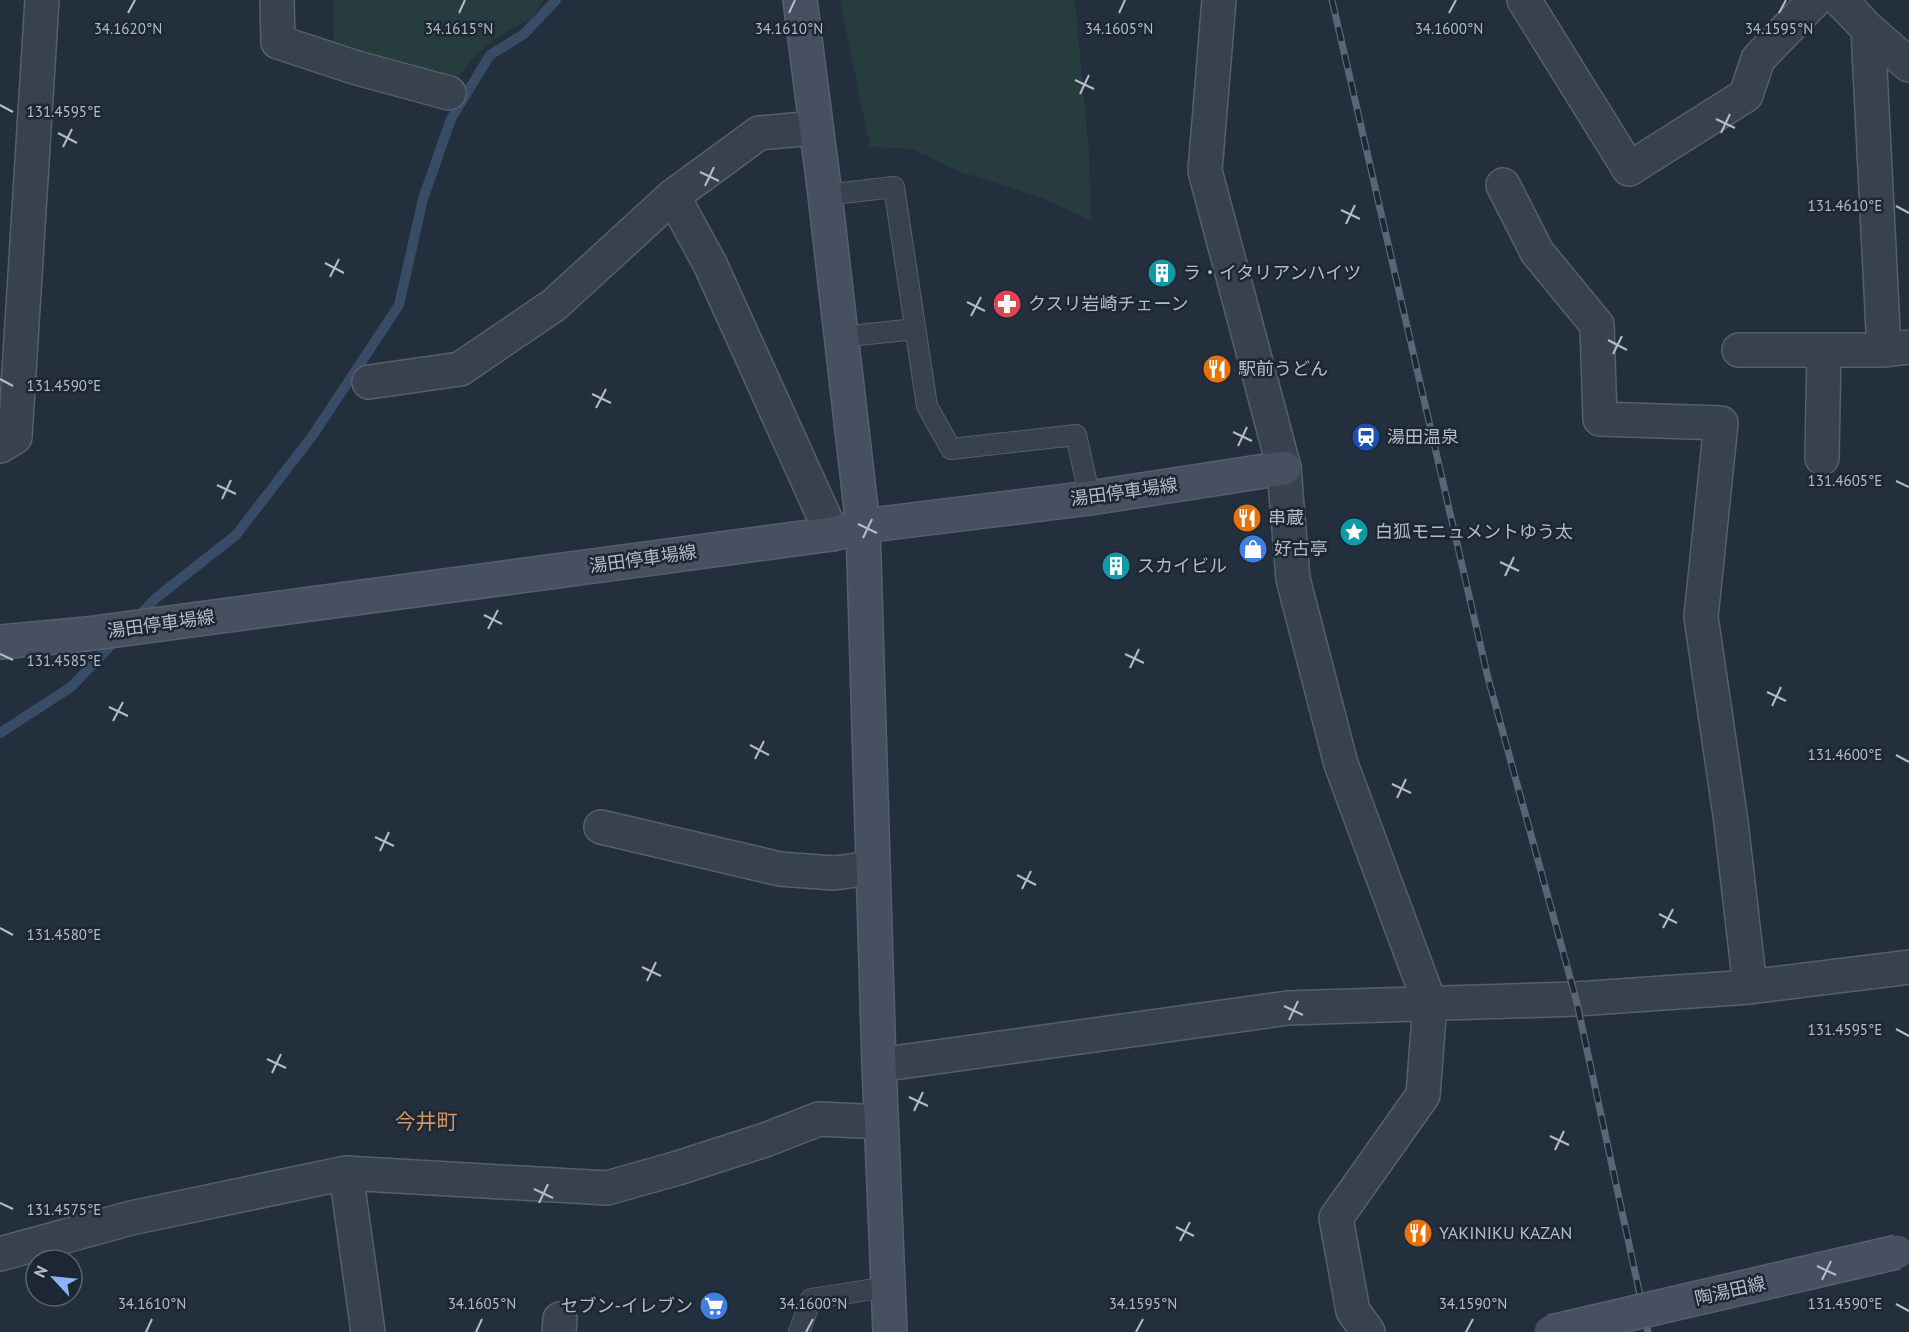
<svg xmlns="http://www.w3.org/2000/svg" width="1909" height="1332" viewBox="0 0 1909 1332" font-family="'PT Sans','Noto Sans JP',sans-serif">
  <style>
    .green { fill: #263c3f }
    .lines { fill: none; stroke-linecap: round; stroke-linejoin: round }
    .stream { stroke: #394c67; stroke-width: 10 }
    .lane-casing { stroke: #565f6c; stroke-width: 22 }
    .street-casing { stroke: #565f6c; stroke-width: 36 }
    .secondary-casing { stroke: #565f6c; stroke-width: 36 }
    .lane { stroke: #38414e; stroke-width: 20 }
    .street { stroke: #38414e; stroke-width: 33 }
    .secondary { stroke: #465061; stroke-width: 33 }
    .rail-casing { stroke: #5a6575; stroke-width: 7 }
    .rail { stroke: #1d2633; stroke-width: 4.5; stroke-dasharray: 14; stroke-linecap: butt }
    .secondary-bridge-casing { stroke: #565f6c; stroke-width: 36; stroke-linecap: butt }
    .secondary-bridge { stroke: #465061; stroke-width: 33 }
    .ticks { fill: none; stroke: #b4bcc9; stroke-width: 2 }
    .labels { text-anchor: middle; stroke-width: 5; stroke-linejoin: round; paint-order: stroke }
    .poi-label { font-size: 18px; fill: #b4bcc9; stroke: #1d2633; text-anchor: start }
    .street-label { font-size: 18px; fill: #b4bcc9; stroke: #1d2633 }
    .quarter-label { font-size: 21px; fill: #d59563; stroke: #1d2633 }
    .ticks-label { font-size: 15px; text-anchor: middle; fill: #b4bcc9; stroke: #1d2633; stroke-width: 5; stroke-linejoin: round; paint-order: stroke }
  </style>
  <rect width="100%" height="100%" fill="#242f3e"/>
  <path class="green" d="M334,0H543L532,18L496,38L475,56L454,82L391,64L334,42Z
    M840,0H1075L1089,152L1091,220L1044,199L961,172L911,149L870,147Z"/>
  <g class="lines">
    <path class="stream" d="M135,620L156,598L236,535L313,435L399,305L423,199L451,119L490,55L524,34L556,0
      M0,733L71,687L118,638"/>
    <g class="lane-casing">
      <path id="lane" d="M825,195L894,187L927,406L951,449L1076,435L1090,498
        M840,337L915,329
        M799,1332L811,1299L887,1287"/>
    </g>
    <g class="street-casing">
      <path id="street" d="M277,0L278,42L357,68L449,93
        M1219,0L1205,171L1284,468L1293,579L1341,764L1430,1004L1423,1095L1336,1218L1353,1311L1368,1332
        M1524,0L1629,169L1746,95L1758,59L1815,0
        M1840,0L1868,29L1909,65
        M1868,29L1884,350L1909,347
        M1503,185L1537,252L1597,325L1600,419L1721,423L1701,617L1731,822L1750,987
        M673,196L710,264L832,534
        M1739,350H1884
        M369,382L460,369L554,305L673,196L759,133L815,128
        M0,446L15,437L42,0
        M1822,458L1824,350
        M601,827L780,869L834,873L873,868
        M879,1065L1288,1008L1576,999L1750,987L1909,967
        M346,1173L368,1332
        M0,1254L131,1218L346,1173L607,1188L678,1168L765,1140L819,1119L881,1122
        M559,1332L560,1319"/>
    </g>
    <g class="secondary-casing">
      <path id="secondary" d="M800,0L825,195L863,526L879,1065L890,1332
        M0,642L87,634L832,534L863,526L1090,498L1284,468"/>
    </g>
    <use href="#lane" class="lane"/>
    <use href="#street" class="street"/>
    <use href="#secondary" class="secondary"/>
    <g class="rail-casing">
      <path id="rail" d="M1332,0L1488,678L1576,999L1648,1332"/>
    </g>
    <use href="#rail" class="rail"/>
    <g class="secondary-bridge-casing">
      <path id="secondary-bridge" d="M1551,1332L1897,1252"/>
    </g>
    <use href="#secondary-bridge" class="secondary-bridge"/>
  </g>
  <path class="ticks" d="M128,13L135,0M459,13L465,0M789,13L795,0M1119,13L1125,0M1449,13L1456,0M1779,13L1786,0M1075,80L1094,89M1080,94L1089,75M0,105L13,112M1716,119L1735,128M58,133L77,143M1721,133L1730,114M63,147L72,129M700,172L719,181M705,186L714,167M1896,206L1909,213M1341,210L1360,219M1346,224L1355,205M325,263L344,273M330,277L339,259M967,302L985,311M971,316L981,297M1608,340L1627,350M1613,354L1622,336M0,379L13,386M592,394L611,403M596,408L606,389M1233,432L1252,441M1238,446L1247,427M1896,481L1909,487M217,485L236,494M222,499L231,480M858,524L877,533M863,538L872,519M1500,562L1519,571M1505,576L1514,557M484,615L502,624M488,629L498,610M0,654L13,660M1125,654L1144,663M1130,668L1139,649M1767,692L1786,701M1772,706L1781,687M109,707L128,716M113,721L123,702M750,745L769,755M1896,755L1909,762M755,759L764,741M1392,784L1411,793M1397,798L1406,779M375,837L394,846M380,851L389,832M1017,875L1036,885M1022,889L1031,871M1659,914L1677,923M0,928L13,935M1663,928L1673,909M642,967L661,976M647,981L656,962M1284,1006L1303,1015M1289,1020L1298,1001M1896,1029L1909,1036M267,1059L286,1068M272,1073L281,1054M909,1097L928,1106M914,1111L923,1092M1550,1136L1569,1145M1555,1150L1564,1131M534,1189L553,1198M0,1203L13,1209M539,1203L548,1184M1176,1227L1194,1236M1180,1241L1190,1222M1817,1266L1836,1275M1822,1280L1831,1261M1896,1304L1909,1311M146,1332L152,1319M476,1332L482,1319M806,1332L813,1319M1136,1332L1143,1319M1466,1332L1473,1319"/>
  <defs>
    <g id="building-disc" transform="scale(1.5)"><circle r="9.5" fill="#0f9aa8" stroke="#1d2633"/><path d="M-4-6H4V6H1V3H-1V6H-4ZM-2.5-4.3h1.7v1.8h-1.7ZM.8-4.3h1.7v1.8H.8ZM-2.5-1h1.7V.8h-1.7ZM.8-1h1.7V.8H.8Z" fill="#fff"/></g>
    <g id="pharmacy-disc" transform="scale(1.5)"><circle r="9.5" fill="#e0444e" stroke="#1d2633"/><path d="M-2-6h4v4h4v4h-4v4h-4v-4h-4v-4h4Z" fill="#fff"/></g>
    <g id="restaurant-disc" transform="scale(1.5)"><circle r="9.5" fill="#e8710a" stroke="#1d2633"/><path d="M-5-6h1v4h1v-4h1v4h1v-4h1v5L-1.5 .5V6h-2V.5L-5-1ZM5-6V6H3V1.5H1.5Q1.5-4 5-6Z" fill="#fff"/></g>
    <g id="station-disc" transform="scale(1.5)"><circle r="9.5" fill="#1a4fb4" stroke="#1d2633"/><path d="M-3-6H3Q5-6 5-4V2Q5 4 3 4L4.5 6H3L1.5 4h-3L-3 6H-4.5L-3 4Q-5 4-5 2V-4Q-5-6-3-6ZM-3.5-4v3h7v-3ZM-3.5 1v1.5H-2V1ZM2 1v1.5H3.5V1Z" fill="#fff"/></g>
    <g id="sight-disc" transform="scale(1.5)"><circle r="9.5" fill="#0f9aa8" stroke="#1d2633"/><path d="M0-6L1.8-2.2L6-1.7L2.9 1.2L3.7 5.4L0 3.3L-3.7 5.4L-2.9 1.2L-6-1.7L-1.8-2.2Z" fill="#fff"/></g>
    <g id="shop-disc" transform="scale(1.5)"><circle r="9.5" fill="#3f7fe0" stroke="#1d2633"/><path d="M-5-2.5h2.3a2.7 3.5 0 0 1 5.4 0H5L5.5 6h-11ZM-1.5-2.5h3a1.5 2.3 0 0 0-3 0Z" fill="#fff"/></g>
    <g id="supermarket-disc" transform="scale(1.5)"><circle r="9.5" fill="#3f7fe0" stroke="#1d2633"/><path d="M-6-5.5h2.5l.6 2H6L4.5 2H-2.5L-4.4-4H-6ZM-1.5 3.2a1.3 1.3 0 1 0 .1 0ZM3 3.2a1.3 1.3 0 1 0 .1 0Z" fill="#fff"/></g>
  </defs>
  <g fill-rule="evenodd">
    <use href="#building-disc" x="1162" y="273"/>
    <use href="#pharmacy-disc" x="1007" y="304"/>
    <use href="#restaurant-disc" x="1217" y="369"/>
    <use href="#station-disc" x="1366" y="437"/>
    <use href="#restaurant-disc" x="1247" y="518"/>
    <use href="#sight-disc" x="1354" y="532"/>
    <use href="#shop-disc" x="1253" y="549"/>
    <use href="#building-disc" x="1116" y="566"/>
    <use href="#restaurant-disc" x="1418" y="1233"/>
    <use href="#supermarket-disc" x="714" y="1306"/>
  </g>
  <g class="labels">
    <g class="poi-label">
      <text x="1183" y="279">ラ・イタリアンハイツ</text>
      <text x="1028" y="310">クスリ岩崎チェーン</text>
      <text x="1238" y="375">駅前うどん</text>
      <text x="1387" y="443">湯田温泉</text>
      <text x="1268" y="524">串蔵</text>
      <text x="1375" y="538">白狐モニュメントゆう太</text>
      <text x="1274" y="555">好古亭</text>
      <text x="1137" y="572">スカイビル</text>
      <text x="1439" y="1239">YAKINIKU KAZAN</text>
      <text x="693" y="1312" text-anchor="end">セブン-イレブン</text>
    </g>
    <g class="street-label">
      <text transform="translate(1124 492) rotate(-8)" y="6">湯田停車場線</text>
      <text transform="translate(643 559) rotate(-8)" y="6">湯田停車場線</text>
      <text transform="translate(161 624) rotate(-8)" y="6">湯田停車場線</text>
      <text transform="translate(1730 1291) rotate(-13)" y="6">陶湯田線</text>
    </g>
    <g class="quarter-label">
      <text x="426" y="1129">今井町</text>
    </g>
  </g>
  <g class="ticks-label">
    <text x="128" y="34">34.1620°N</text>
    <text x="459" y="34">34.1615°N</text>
    <text x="789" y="34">34.1610°N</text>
    <text x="1119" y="34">34.1605°N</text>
    <text x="1449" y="34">34.1600°N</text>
    <text x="1779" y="34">34.1595°N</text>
    <text x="64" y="117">131.4595°E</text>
    <text x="1845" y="211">131.4610°E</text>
    <text x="64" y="391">131.4590°E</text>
    <text x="1845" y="486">131.4605°E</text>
    <text x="64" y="666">131.4585°E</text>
    <text x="1845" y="760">131.4600°E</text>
    <text x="64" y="940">131.4580°E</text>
    <text x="1845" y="1035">131.4595°E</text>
    <text x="64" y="1215">131.4575°E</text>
    <text x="152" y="1309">34.1610°N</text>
    <text x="482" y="1309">34.1605°N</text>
    <text x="813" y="1309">34.1600°N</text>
    <text x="1143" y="1309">34.1595°N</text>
    <text x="1473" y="1309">34.1590°N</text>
    <text x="1845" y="1309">131.4590°E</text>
  </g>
  <g transform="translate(54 1278) rotate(296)"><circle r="28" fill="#1d2633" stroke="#59626f" stroke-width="1.5"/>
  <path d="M0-4.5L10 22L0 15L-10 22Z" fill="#8ab4f8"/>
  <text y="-9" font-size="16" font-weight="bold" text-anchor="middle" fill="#b4bcc9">N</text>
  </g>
</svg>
